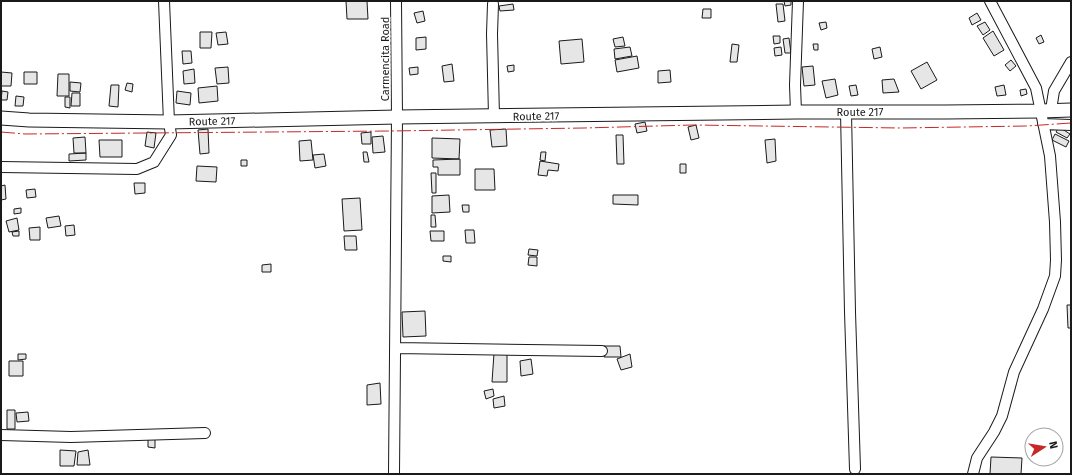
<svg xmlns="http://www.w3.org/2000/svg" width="1072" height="475" viewBox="0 0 1072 475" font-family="'Fira Sans',sans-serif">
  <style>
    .building { fill: #e6e6e6; stroke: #1a1a1a }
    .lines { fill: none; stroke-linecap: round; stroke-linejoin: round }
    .minor-casing { stroke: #1a1a1a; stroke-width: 12 }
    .major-casing { stroke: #1a1a1a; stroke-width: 15 }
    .minor { stroke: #fff; stroke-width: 10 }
    .major { stroke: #fff; stroke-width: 13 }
    .power { stroke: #c62828; stroke-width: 1; stroke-dasharray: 14 3 2 3; stroke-linecap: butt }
    .labels { text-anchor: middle; stroke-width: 3; stroke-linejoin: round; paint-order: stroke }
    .street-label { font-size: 11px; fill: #1a1a1a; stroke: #fff }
  </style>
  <rect width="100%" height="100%" fill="#fff"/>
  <path class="building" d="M346,1H367L368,19H347Z
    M784,1H791V5L785,6Z
    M513,4L514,10L500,11L499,6Z
    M776,4H783L785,21L778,22Z
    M703,9H711V18H702Z
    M423,11L425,21L417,23L414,13Z
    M977,13L981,20L972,25L969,18Z
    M826,22L827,28L821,30L819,23Z
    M985,22L990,30L983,35L977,26Z
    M993,31L1004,50L994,56L983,38Z
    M200,32H212L211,48H200Z
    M226,32L228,44L218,45L216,33Z
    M1041,35L1044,42L1039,44L1036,38Z
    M773,36H780V43L774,44Z
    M426,37V49L416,50V38Z
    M623,37L625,46L615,47L613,39Z
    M789,38L791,53H785L783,39Z
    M582,39L584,62L561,64L559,41Z
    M732,44L739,45L737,62H730Z
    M813,44H818V50H814Z
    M630,47L632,56L615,59L614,49Z
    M781,47L782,55L775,56L774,48Z
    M880,47L882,57L874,59L872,49Z
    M182,51H191L192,63L183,64Z
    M637,56L639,68L617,72L615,60Z
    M1011,60L1016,66L1010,71L1005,65Z
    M927,62L937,80L921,89L911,71Z
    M452,64L454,81L444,82L442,66Z
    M514,65V71L508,72L507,66Z
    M813,66L815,85L804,86L802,67Z
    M228,67L229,83L217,84L215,68Z
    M418,67V74L410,75L409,68Z
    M194,69L195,83L184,84L183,71Z
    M670,70L671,82L658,83V71Z
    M1,72L12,73L11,86H1Z
    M24,72H37V84H24Z
    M58,74H69V96H57Z
    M835,79L838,95L826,98L822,81Z
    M894,79L899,92L883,93L882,80Z
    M70,82L81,83L80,92L70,91Z
    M127,83L133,84L132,92L125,90Z
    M111,85H119L118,107L109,106Z
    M856,85L858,95L851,96L849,86Z
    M1004,85L1006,95L997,96L995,87Z
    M217,86L218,101L199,103L198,88Z
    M1026,89L1027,94L1021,96L1020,90Z
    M2,91L8,92L7,100H1Z
    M177,91L191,93L190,105L176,103Z
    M72,93H80V106H71Z
    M16,96L24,97L23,106H15Z
    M65,97H70V108L65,107Z
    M645,122L647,131L637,133L635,124Z
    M696,125L699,138L691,140L688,127Z
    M1059,127L1070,134L1067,138L1056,132Z
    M208,129L209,153L200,154L198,130Z
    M506,129L507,146L492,147L490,130Z
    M147,132L156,133L154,148L145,146Z
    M371,132V144H362L361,133Z
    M1055,134L1069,141L1066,147L1052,140Z
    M616,135H623L624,164H617Z
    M383,136L385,152L373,153L372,137Z
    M85,137L86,153H74L73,138Z
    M432,138L460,139L459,159L432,158Z
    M775,139L776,161L767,163L765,140Z
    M99,140H122V157H100Z
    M311,140L313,160L300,161L299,141Z
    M363,152H367L369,162H364Z
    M541,152H546L545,161L540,160Z
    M86,153V160L69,161V154Z
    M324,154L326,166L315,168L313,155Z
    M460,159V175H438V167H433V160Z
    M241,160H247V166H241Z
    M540,161L559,164L558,171L548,170L547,176L538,175Z
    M680,164H686V173H680Z
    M197,166L217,167L216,182L196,181Z
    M475,169H494L495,190H475Z
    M431,173H436V193H432Z
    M134,183H145V193L135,194Z
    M5,185L6,199L1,200V186Z
    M35,189L36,197L27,198L26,190Z
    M449,195L450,212L432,213V196Z
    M613,195H638V205L613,204Z
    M360,198L362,230L344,231L342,199Z
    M462,205H469V212H463Z
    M21,208V213L14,214V209Z
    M431,215H435L436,227H431Z
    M59,216L61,226L48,228L46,218Z
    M17,218L19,230L9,232L6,221Z
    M74,225L75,235L66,236L65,226Z
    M40,227V240H30L29,228Z
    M465,230H474L475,243H466Z
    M19,231V236H13L12,232Z
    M430,231H444V241H431Z
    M344,236H356L357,250H345Z
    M529,249L538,250L537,256L528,255Z
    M443,256H451V262L443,261Z
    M529,257H537V266L528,265Z
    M271,264V272H262V265Z
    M1067,305H1071V328H1068Z
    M425,311L426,336L403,337L402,312Z
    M604,346H620L621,357H604Z
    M507,352V382H492L494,353Z
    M18,354H26V359L18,360Z
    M630,354L632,367L621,370L617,359Z
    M531,359L533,374L521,376L520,361Z
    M9,361H23V376H9Z
    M380,383L381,404L367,405V385Z
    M493,389L494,396L486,399L484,391Z
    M504,396L505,406L494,408L493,399Z
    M7,410H15V429H7Z
    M28,412L29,421L17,422L16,413Z
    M148,438L155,439V448L148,447Z
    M60,450L76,451L74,466H60Z
    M88,450L90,465H77L78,452Z
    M991,457L1022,458L1021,474H990Z"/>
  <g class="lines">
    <g class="minor-casing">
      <path id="minor" d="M493,4L492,34L494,116
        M1051,110L1054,91L1071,62
        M796,112L795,85L798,1
        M846,112L850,312L855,469
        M1043,124L1071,125
        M1,167L137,169L154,162L171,135L169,122L164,1
        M396,348L602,351
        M1,435L71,437L205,433
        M394,474L397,117L396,1
        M973,474L977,458L994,432L1002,416L1014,372L1043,309L1055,276L1056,260L1055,222L1050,156L1036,88L990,1"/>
    </g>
    <g class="major-casing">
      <path id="major" d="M1,118L29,120L169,122L397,117L796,112H945L1041,111L1071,110"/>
    </g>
    <use href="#minor" class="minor"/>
    <use href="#major" class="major"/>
    <path class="power" d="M1,132L25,134L391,131L584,128L693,125L900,128L1027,126L1071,123"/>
  </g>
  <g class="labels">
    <g class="street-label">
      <text transform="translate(385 59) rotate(-90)" y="4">Carmencita Road</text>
      <text x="860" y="116">Route 217</text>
      <text transform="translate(536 116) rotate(-1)" y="4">Route 217</text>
      <text transform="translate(212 121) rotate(-1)" y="4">Route 217</text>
    </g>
  </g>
  <rect width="1072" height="475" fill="none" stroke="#1a1a1a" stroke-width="4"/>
  <g transform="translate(1044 447) rotate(78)"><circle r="19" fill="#ffffff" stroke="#a3a3a3"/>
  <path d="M0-3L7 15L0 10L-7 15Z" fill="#c62828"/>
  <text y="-6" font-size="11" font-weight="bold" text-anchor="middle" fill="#1a1a1a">N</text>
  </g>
</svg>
